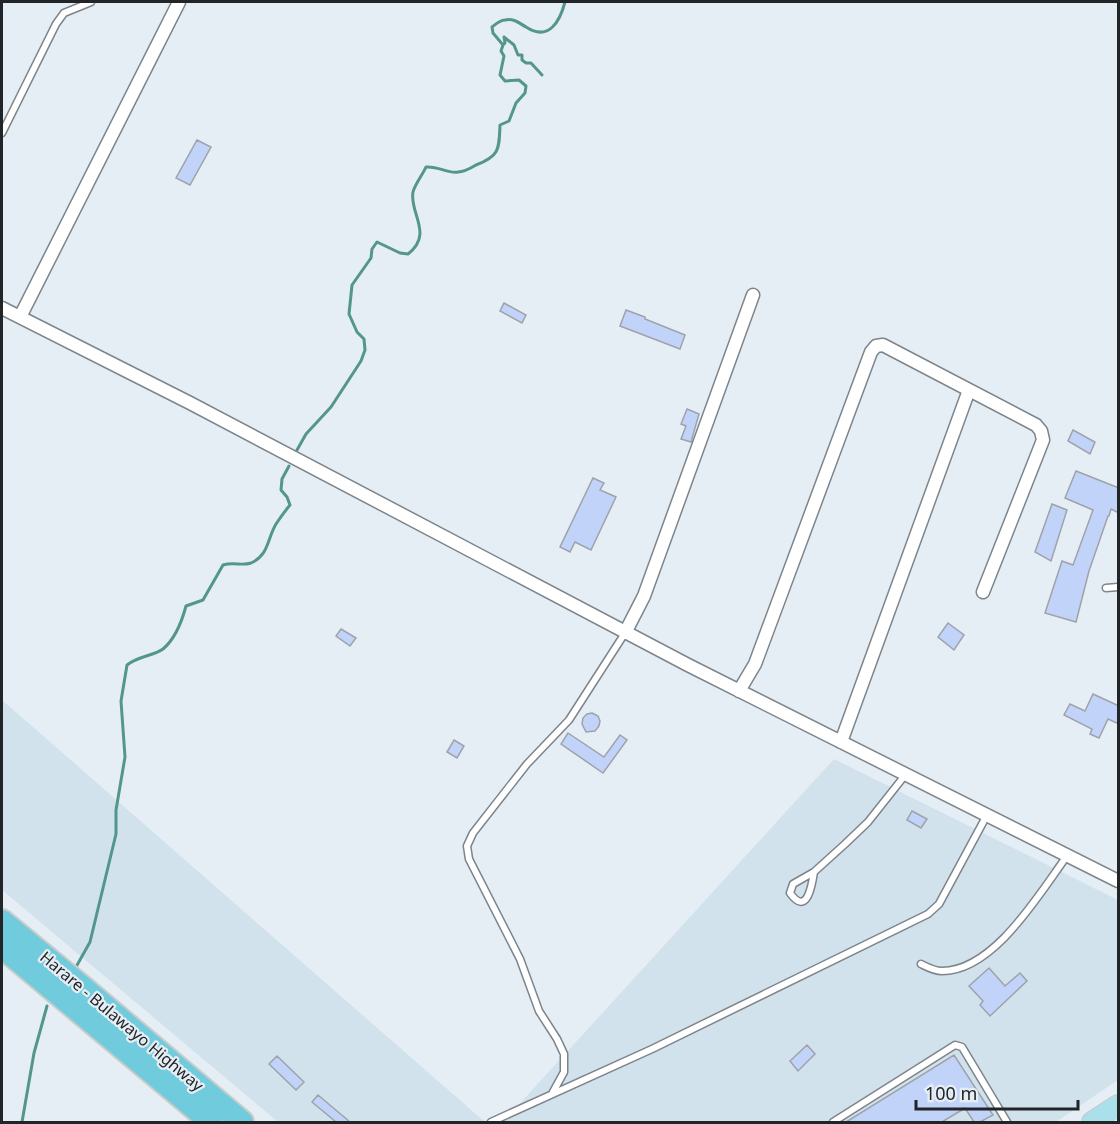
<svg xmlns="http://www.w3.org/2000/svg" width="1120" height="1124" viewBox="0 0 1120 1124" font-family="'Noto Sans',sans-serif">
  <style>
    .built { fill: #d2e2ed }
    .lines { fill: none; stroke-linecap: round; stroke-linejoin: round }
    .stream { stroke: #53968b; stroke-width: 3 }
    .building { fill: #c2d3f9; stroke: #9ea2aa; stroke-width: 1.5 }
    .lane-casing { stroke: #7d858a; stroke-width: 9 }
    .street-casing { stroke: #7d858a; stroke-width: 15 }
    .primary-casing { stroke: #cacbcb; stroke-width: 22 }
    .highway-casing { stroke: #cacbcb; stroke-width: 26 }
    .lane { stroke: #fff; stroke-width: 6 }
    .street { stroke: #fff; stroke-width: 12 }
    .primary { stroke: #a9e0ea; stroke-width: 20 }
    .highway { stroke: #70ccdc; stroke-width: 22 }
    .labels { text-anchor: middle; stroke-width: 4.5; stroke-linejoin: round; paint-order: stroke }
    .street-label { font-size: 16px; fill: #222527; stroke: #e6eef5 }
  </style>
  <rect width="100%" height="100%" fill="#e6eef5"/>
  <path class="built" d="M2,700L485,1122H278L2,890Z
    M834,759L1118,900V1080L1056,1122H503Z"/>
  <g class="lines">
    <path class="stream" d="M503,45L505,43L504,37L514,45L518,55H522V60L526,63H531L542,75
      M297,450L306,434L331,407L361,361L365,350L364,339L357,332L349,314L352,285L371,258L372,249L377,242L400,253L408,254C434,234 409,213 413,192C415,184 423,174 426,167C439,166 448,174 458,172C464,172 471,168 476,165C500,156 499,149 500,125L509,121L516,103L525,93L526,86L519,80L505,81L500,75L504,56L501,51L503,45L493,33L492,27C496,24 500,20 505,20C514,18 519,23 526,27C549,42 560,21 565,2
      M76,967L90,942L116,834V810L125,757L121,701L127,665C138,656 153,656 163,649C175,639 182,621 186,606L203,600L223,565C233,562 243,566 251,563C269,555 267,539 276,524C280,518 285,511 290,505L287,497L281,490L282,479L289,466
      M22,1122L34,1053L47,1006"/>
  </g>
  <path class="building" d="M197,140L211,147L190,185L176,178Z
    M504,303L526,315L522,323L500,311Z
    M626,310L645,317V319L685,335L680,349L620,326Z
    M687,409L699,414L691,442L681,439L686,426L681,424Z
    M1073,430L1095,442L1090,454L1068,441Z
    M1076,471L1119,488V513L1111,509L1109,516H1108L1089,571L1076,622L1045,613L1062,561L1073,565L1093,510L1065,498Z
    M593,478L604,483L600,490L616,497L591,550L575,542L570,552L560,547Z
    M1052,504L1067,510L1051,561L1035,552Z
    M948,623L964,635L954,650L938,637Z
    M341,629L356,638L350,646L336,636Z
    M1093,694L1119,706V724L1108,719L1099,738L1090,734L1092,729L1064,715L1070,704L1085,711Z
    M592,713L598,716L600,721L599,726L595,731L586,732L582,724L583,718L587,714Z
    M568,733L604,757L620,735L627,740L603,773L561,744Z
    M454,740L464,746L457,758L447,752Z
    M912,811L927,819L921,828L907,820Z
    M989,968L1005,986L1020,973L1027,981L990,1016L980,1005L983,1001L969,986Z
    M807,1045L815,1054L798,1071L790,1061Z
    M954,1055L993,1115L980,1122H974L965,1108L942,1122H846Z
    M277,1056L304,1082L296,1090L269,1064Z
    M318,1095L350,1122H336L312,1102Z"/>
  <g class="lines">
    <g class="lane-casing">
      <path id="lane" d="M2,133L56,24L64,13L91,2
        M1106,588L1118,587
        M814,872C812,885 807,917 790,893L793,884L814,872L845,844L868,822L906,774
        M921,964C927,967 934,971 942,971C994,971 1039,894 1067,856
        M553,1092L564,1072V1054L557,1039L539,1011L520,959L469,859L467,846L473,833L527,764L569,720L625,633
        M491,1122L652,1049L928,914L939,904L987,815
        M833,1122L955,1045L962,1047L1007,1122"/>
    </g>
    <g class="street-casing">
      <path id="street" d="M2,308L190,403L688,665L1118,881
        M20,317L179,2
        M625,633L644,596L753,295
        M739,691L755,664L871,352L876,346L883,345L1036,425L1041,431L1043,440L983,592
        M841,742L969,390"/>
    </g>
    <g class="primary-casing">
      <path id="primary" d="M1092,1122L1118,1105"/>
    </g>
    <g class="highway-casing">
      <path id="highway" d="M2,921L86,990L242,1122
        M2,947L211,1122"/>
    </g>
    <use href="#lane" class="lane"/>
    <use href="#street" class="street"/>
    <use href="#primary" class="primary"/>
    <use href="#highway" class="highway"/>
  </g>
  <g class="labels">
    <g class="street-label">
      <text transform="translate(122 1021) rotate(40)" y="6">Harare - Bulawayo Highway</text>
    </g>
  </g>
  <rect width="1120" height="1124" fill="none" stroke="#222527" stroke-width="6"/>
  <path d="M916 1100v9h162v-9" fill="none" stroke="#222527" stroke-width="3"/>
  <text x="925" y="1100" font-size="18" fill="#222527" stroke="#e6eef5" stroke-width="4.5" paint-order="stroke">100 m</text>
</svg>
